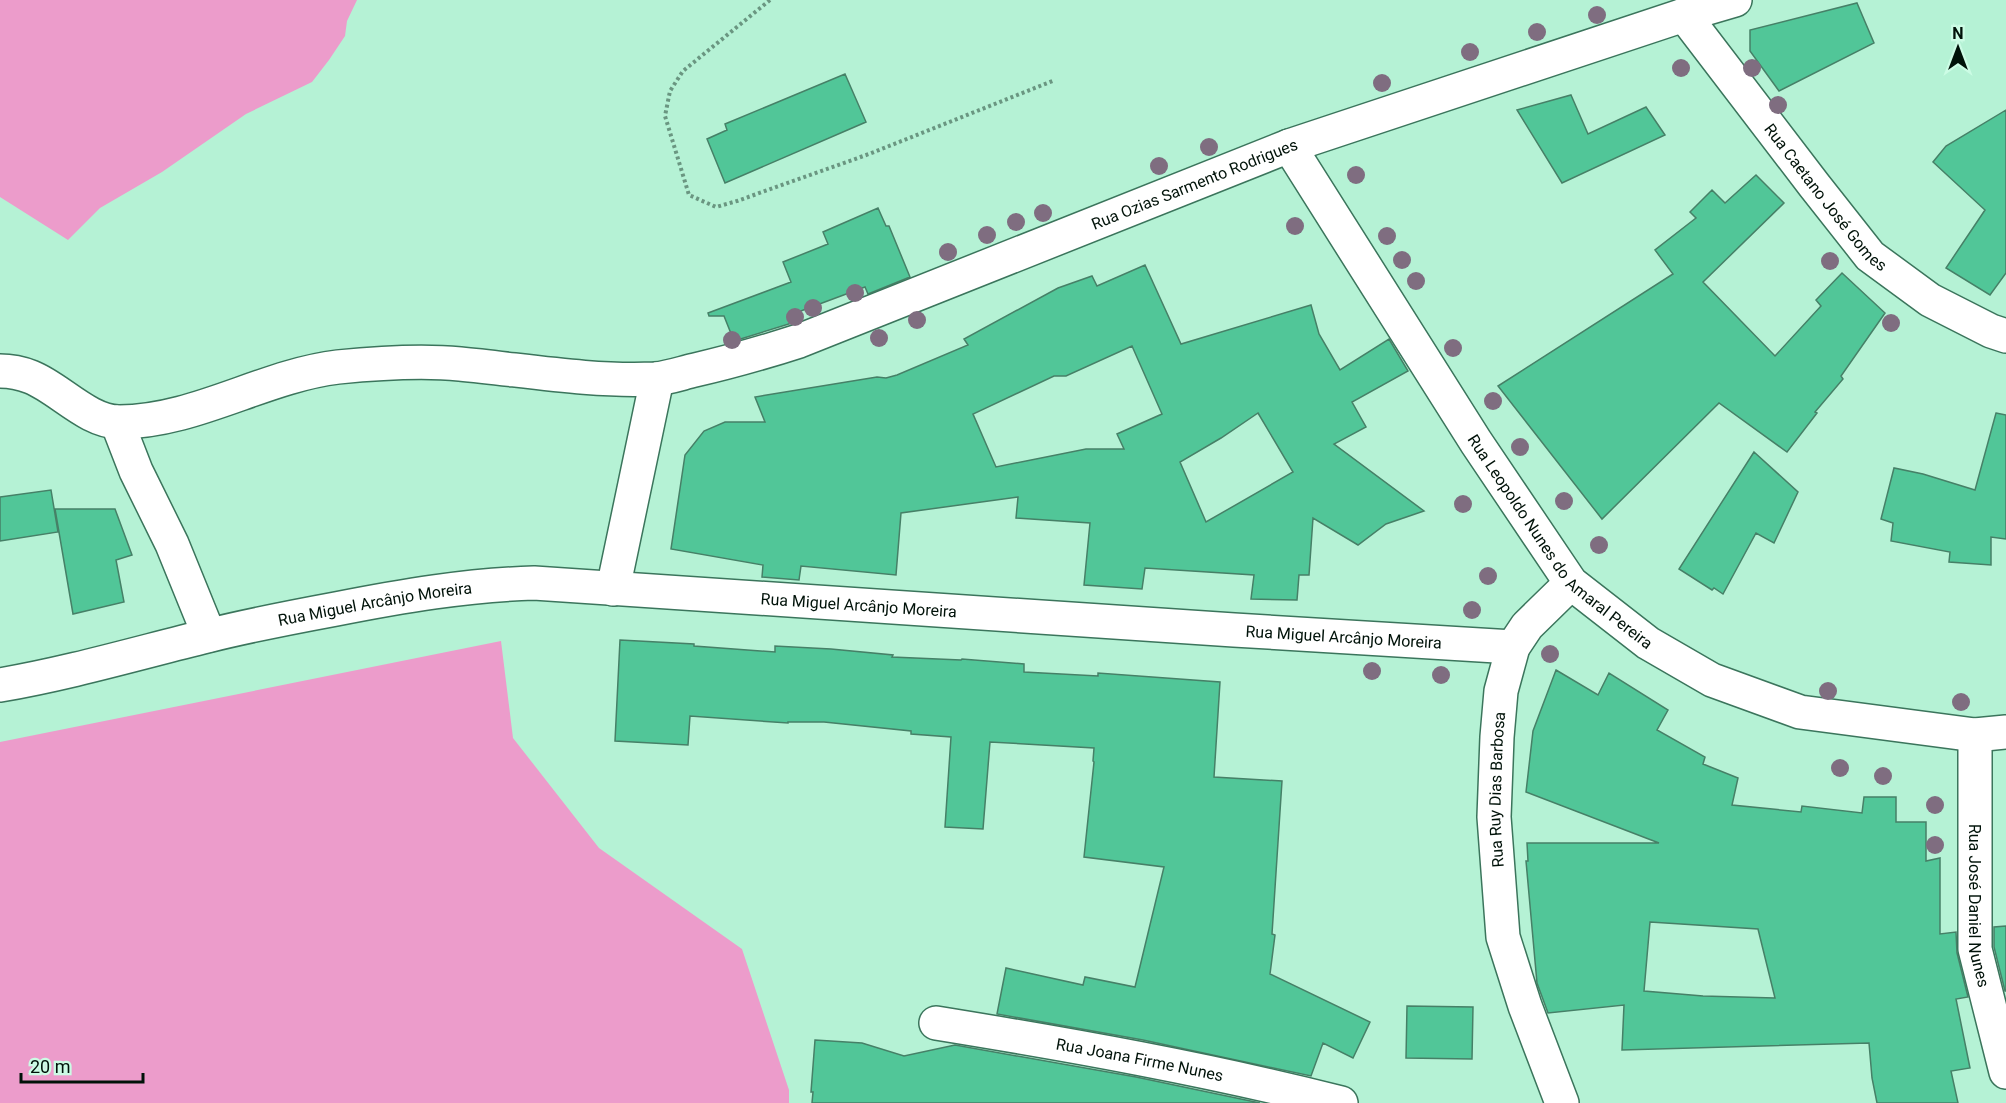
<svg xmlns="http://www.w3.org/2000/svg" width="2006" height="1103" viewBox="0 0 2006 1103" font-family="Roboto,sans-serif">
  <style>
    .green { fill: #ec9ccb }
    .building { fill: #51c698; stroke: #468067; stroke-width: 1.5; fill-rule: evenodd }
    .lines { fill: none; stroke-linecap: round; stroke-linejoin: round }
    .minor-casing { stroke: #3b755c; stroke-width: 36 }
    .path { stroke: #6a9681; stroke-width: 4; stroke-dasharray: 3 3; stroke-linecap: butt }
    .minor { stroke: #fff; stroke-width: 33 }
    .tree { fill: #7f6d80 }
    .labels { text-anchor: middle; stroke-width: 6; stroke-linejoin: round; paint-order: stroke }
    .street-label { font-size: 16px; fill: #001209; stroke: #ccfce5 }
  </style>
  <rect width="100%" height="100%" fill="#b5f2d5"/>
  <path class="green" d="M0,0H357L347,21L345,36L329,60L312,82L246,114L162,172L100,208L68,240L0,197Z
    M501,641L513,738L599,848L742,949L789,1090V1103H0V742Z"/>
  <path class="building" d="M1857,3L1874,43L1779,91L1750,51V30Z
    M845,74L866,122L725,183L707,139L727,130L725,124Z
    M1571,95L1588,134L1646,107L1665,135L1562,183L1517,110Z
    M2006,110V273L1990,295L1946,268L1985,210L1933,162L1946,146Z
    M1756,175L1784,203L1703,282L1775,356L1821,306L1816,300L1842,273L1885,313L1841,376L1843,379L1815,412L1817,413L1787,452L1719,403L1602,519L1498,386L1673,274L1655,250L1696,218L1690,212L1712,190L1725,203Z
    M878,208L886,226H889L910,277L868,294L865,287L790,315L792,323L734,341L724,316H709L708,313L791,282L783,262L828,244L823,232Z
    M1145,265L1181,344L1311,305L1319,334L1340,370L1389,339L1408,371L1352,402L1366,427L1334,444L1424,511L1386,524L1358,545L1313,518L1309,575H1299L1297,600L1251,599L1254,575L1145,568L1142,589L1084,585L1090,523L1016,518L1018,497L901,513L896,575L801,566L799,580L762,577L763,565L671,549L685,455L704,431L725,422H765L755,397L877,377L886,378L897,375L968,345L964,339L1058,288L1092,276L1097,286ZM1132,346L1162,414L1117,434L1124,449H1086L996,467L973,414L1054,376H1066ZM1258,413L1293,472L1206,522L1180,462L1221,438Z
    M1996,413L2006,415V539L1991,537V565L1949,562L1950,552L1891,541L1893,523L1881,519L1894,468L1923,474L1975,490Z
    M1754,452L1798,492L1774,543L1756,533L1723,594L1714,588L1712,590L1679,569Z
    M51,490L58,532L0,541V497Z
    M55,509H115L132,555L116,560L124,602L73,614Z
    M620,640L694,644V646L775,652V646L831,649L893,655L892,657L961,660L962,659L1024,664V672L1098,676V673L1220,682L1214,777L1282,781L1272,934L1275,935L1270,974L1370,1022L1353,1058L1323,1043L1311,1076L1143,1040L997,1014L1006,968L1083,985L1085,977L1135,987L1164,867L1084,857L1094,762L1093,761L1094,748L990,742L983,829L945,827L951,737L911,734V731L824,722H788V723L690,716L688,745L615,741Z
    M1556,670L1598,695L1609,673L1668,710L1657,730L1705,757L1703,764L1738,778L1732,805L1801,812L1802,806L1862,813L1864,797H1896V822H1926V861L1940,858V934L1956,932L1957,953L1968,997L1956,999L1970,1068L1951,1071L1958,1103H1877L1872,1078L1869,1043L1622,1050L1624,1005L1548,1013L1537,983L1526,861H1528L1527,843H1659L1526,792L1533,731ZM1650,922L1758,929L1775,998L1703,996L1644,991Z
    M2006,926V991H2005L1994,947V927Z
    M1407,1006L1473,1007L1472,1059L1406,1058Z
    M815,1040L862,1043L904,1056L955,1045L1136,1077L1260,1103H812L813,1092H811Z"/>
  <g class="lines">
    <g class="minor-casing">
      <g id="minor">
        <path id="s1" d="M1684,15L1814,185L1870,256L1930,300L1991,331L2006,336"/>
        <path id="s2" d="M1289,146L1476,442L1571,583L1648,643L1712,680L1800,712L1975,735L2006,732"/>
        <path id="s3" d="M0,371C11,371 21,373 31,377C59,388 88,422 119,422C195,422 263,376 338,367C378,363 421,360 460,364C524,370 590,382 655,379C668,378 682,373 695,370C730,362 765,352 799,341L1289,146L1684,15L1735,0"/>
        <path d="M117,422L136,471L172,544L209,635"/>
        <path d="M613,589L657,379"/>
        <path id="s4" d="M0,685C70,673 138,653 207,636C250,625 293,617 336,609C402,596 467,585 534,583L1234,630L1513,647"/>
        <path id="s5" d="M1975,735V949L2006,1072"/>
        <path id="s6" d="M936,1023C1072,1045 1207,1069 1341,1103"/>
        <path id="s7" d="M1562,1103L1525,1006L1503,937L1494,817L1497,737L1501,691L1513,647L1527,626L1571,583"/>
      </g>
    </g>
    <path class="path" d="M770,0L683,71L670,91L665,116L689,195L716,207L737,201L869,154L1055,80"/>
    <use href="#minor" class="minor"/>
  </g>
  <g class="tree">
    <circle cx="1597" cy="15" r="9"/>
    <circle cx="1537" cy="32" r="9"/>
    <circle cx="1470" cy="52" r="9"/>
    <circle cx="1681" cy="68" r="9"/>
    <circle cx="1752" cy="68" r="9"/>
    <circle cx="1382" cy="83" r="9"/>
    <circle cx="1778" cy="105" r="9"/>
    <circle cx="1209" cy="147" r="9"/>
    <circle cx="1159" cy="166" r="9"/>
    <circle cx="1356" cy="175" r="9"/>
    <circle cx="1043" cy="213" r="9"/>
    <circle cx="1016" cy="222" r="9"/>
    <circle cx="1295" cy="226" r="9"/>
    <circle cx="987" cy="235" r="9"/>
    <circle cx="1387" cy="236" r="9"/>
    <circle cx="948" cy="252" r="9"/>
    <circle cx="1402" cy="260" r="9"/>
    <circle cx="1830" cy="261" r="9"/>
    <circle cx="1416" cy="281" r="9"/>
    <circle cx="855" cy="293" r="9"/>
    <circle cx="813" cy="308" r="9"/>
    <circle cx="795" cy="317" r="9"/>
    <circle cx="917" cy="320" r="9"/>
    <circle cx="1891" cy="323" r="9"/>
    <circle cx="879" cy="338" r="9"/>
    <circle cx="732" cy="340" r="9"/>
    <circle cx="1453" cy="348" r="9"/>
    <circle cx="1493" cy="401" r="9"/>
    <circle cx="1520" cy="447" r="9"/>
    <circle cx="1564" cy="501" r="9"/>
    <circle cx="1463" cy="504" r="9"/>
    <circle cx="1599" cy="545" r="9"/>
    <circle cx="1488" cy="576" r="9"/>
    <circle cx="1472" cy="610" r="9"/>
    <circle cx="1550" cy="654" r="9"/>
    <circle cx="1372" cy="671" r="9"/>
    <circle cx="1441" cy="675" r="9"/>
    <circle cx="1828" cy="691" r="9"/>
    <circle cx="1961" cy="702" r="9"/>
    <circle cx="1840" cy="768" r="9"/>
    <circle cx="1883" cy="776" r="9"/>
    <circle cx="1935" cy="805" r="9"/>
    <circle cx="1935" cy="845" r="9"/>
  </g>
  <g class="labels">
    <g class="street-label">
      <text dy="6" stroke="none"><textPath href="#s3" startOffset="1251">Rua Ozias Sarmento Rodrigues</textPath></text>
      <text dy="6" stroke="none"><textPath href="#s1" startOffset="231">Rua Caetano José Gomes</textPath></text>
      <text dy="6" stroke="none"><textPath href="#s2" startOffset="482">Rua Leopoldo Nunes do Amaral Pereira</textPath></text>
      <text dy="6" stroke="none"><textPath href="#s4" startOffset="384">Rua Miguel Arcânjo Moreira</textPath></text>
      <text dy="6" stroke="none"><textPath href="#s4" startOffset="870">Rua Miguel Arcânjo Moreira</textPath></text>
      <text dy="6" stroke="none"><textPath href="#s4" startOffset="1356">Rua Miguel Arcânjo Moreira</textPath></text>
      <text dy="6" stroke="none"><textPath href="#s7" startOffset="324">Rua Ruy Dias Barbosa</textPath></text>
      <text dy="6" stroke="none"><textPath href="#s5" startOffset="171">Rua José Daniel Nunes</textPath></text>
      <text dy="6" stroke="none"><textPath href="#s6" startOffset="207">Rua Joana Firme Nunes</textPath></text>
    </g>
  </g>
  <g transform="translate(1958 48)" stroke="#ccfce5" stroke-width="4.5" paint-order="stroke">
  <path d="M0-4.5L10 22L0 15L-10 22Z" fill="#001209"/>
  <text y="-9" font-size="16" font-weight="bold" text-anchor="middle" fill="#001209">N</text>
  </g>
  <path d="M21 1073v9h122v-9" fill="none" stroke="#001209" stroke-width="3"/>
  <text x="30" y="1073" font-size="18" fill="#001209" stroke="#ccfce5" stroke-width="4.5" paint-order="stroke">20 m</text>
</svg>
